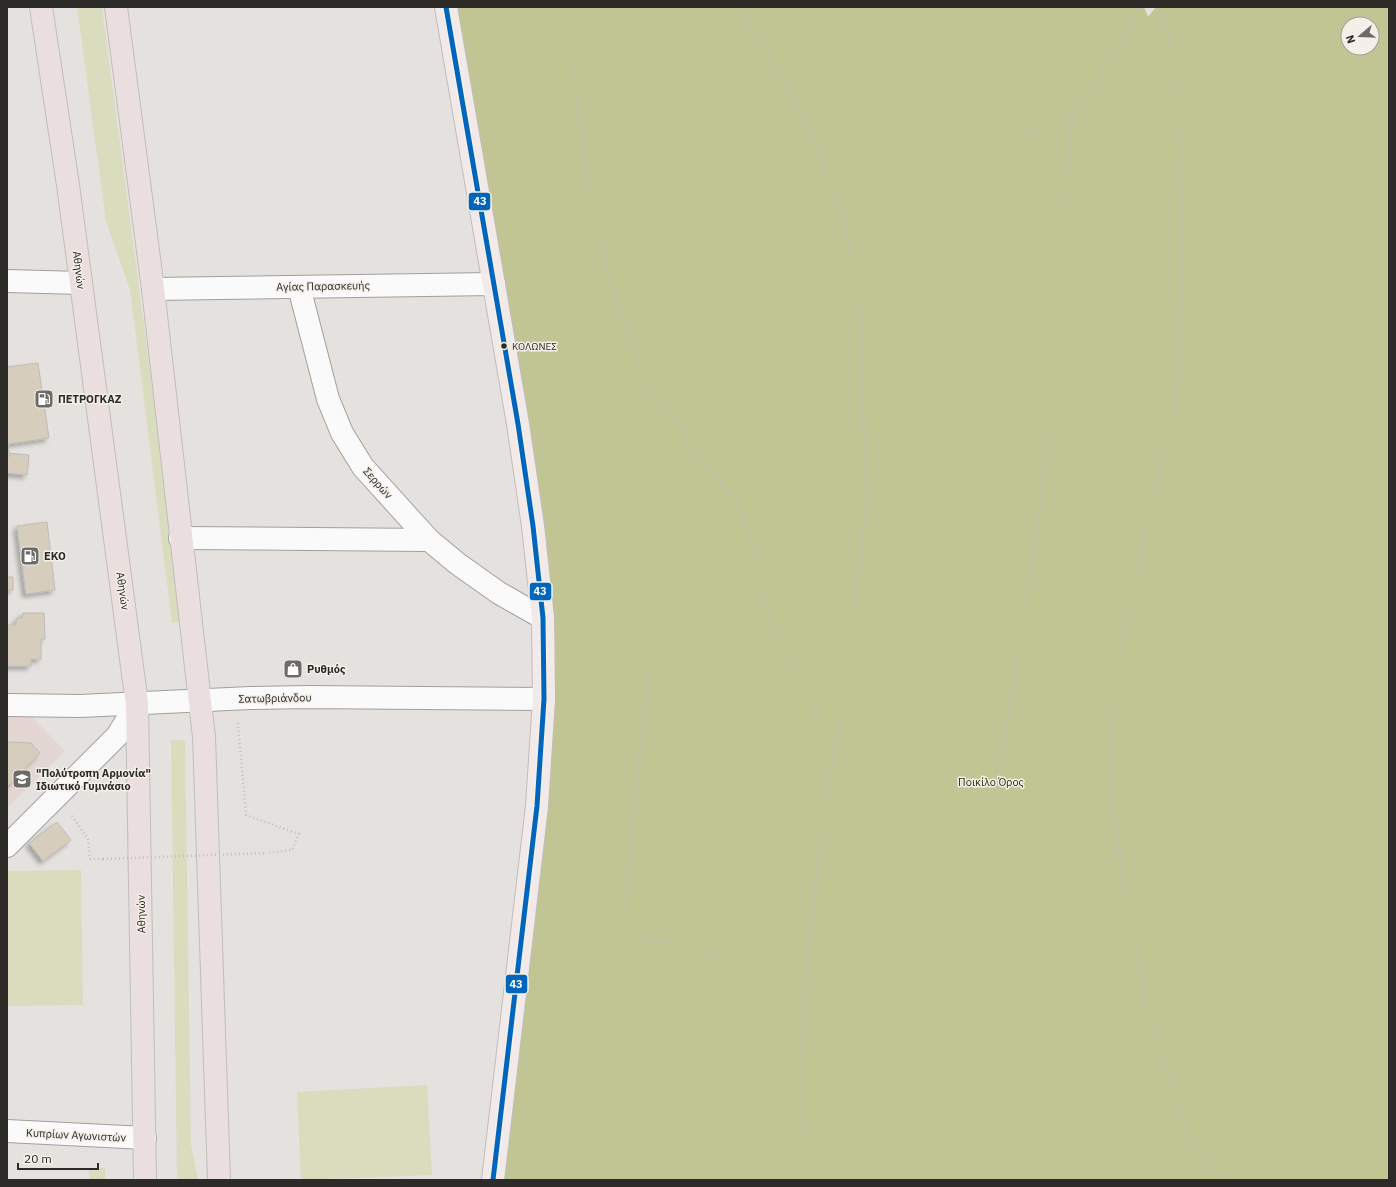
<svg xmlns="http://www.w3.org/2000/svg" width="1396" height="1187" viewBox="0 0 1396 1187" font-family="'IBM Plex Sans',sans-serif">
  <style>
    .education { fill: #e4d6d3 }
    .green { fill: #dadcbe }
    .forest { fill: #c1c594; fill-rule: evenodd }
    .building { fill: #d7cdbc; stroke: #bebcb9; filter: url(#shadow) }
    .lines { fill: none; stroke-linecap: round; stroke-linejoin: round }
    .minor-casing { stroke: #a19f9d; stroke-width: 24 }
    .major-casing { stroke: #bfbebc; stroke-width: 24 }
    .highway-casing { stroke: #bfbebc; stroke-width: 24 }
    .path { stroke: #c3c1c0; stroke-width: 2.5; stroke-dasharray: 1 3; stroke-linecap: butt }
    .minor { stroke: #fbfafa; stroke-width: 22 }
    .major { stroke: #f2eae9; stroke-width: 22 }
    .highway { stroke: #ebdede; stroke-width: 22 }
    .path-bridge { stroke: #c3c1c0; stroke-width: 2.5; stroke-dasharray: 1 3; stroke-linecap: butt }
    .bus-1-casing { stroke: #f4efe8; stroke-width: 8 }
    .bus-1 { stroke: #0065bd; stroke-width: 5 }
    .bus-dot { fill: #2c2b28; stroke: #f4efe8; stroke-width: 1.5 }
    .labels { text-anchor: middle; stroke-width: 3; stroke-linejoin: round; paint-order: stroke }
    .bus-label { font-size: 10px; fill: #2c2b28; stroke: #f4efe8; text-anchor: start }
    .street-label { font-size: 11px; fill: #2c2b28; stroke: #f4efe8 }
    .poi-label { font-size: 11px; font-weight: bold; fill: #2c2b28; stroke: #f4efe8; text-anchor: start }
    .park-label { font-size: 11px; fill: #292c06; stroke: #f4efe8 }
    .line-badge { stroke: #f4efe8; stroke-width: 1.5 }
    .badge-label { font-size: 11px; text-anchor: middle; font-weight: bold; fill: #fff }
  </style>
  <defs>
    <filter id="shadow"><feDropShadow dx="-3.5" dy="3.5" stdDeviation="2" flood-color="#0004"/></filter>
  </defs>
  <rect width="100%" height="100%" fill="#e4e1de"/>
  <path class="education" d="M29,714L65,751L7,808V717Z"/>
  <path class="green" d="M77,7H102L183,622L172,623L130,290L106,221Z
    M171,740H185L191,1145L198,1180H177Z
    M81,870L83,1005L7,1006V871Z
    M427,1085L432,1175L301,1180L297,1092Z
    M105,1168V1180H89V1169Z"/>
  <path class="forest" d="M446,7H1144L1148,17L1156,7H1389V1180H493L543,618ZM1348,24H1372V48H1348Z"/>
  <path class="building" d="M38,363L49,438L8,444L10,456H7V367Z
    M7,453L29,455L27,475L7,473Z
    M47,522L55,590L26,594L17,526Z
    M7,577H13V590H7Z
    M23,613H44L45,639H41V659H31V666H7V625H16L17,618H22Z
    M7,742L31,743L40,753L7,787Z
    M57,822L71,840L43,861L29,843Z"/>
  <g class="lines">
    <g class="minor-casing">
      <path id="minor" d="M7,281L81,283
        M299,287L328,399L342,433L363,467L429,540L458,564L499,593L543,618
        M153,289L494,284
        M180,538L429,540
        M7,705L80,706L250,698L307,697L544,699
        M7,846L117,736L137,704
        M7,1131L145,1138"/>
    </g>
    <g class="major-casing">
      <path id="major" d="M446,7L518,424L533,526L543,618L544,699L537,806L493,1180"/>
    </g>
    <g class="highway-casing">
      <path id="highway" d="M41,7L68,185L137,704L145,1180
        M116,7L153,289L204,737L219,1180"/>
    </g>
    <path class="path" d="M567,7L571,56L589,190L611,287L648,383L739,507L757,556L769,626L806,685L821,727L826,800L806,963L800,1062L807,1180
      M739,7L786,85L813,139L843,219L861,308L862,395L867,502L839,733L827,795
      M1160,7L1177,67L1182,200L1181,373L1109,695L1114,822L1143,993L1192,1144L1220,1180
      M1019,139L1034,128L1072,119
      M662,403L652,633L622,932L715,957
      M238,723L246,815L299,834L292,850L267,853
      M995,806L1039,516L1072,119L1143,7
      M72,816L88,839L90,859H103"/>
    <use href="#minor" class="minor"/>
    <use href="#major" class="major"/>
    <use href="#highway" class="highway"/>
    <path class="path-bridge" d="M103,859L267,853"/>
    <g class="bus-1-casing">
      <path id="bus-1" d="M446,7L518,424L533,526L543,618L544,699L537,806L493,1180"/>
    </g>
    <use href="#bus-1" class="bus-1"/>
  </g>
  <defs>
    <g id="fuel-square" transform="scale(1)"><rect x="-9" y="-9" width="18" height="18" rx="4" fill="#6c6b68" stroke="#f4efe8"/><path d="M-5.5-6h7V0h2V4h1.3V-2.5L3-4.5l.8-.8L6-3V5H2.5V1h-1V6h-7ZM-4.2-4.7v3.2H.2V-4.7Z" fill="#fff"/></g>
    <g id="shop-square" transform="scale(1)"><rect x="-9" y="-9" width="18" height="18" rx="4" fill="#6c6b68" stroke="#f4efe8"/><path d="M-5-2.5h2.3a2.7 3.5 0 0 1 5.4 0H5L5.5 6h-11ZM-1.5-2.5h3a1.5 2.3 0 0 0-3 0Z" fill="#fff"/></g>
    <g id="school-square" transform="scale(1)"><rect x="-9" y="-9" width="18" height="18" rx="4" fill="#6c6b68" stroke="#f4efe8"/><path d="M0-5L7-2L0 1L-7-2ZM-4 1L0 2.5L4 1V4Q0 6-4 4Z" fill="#fff"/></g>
  </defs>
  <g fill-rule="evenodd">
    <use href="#fuel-square" x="44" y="399"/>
    <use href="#fuel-square" x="30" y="556"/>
    <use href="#shop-square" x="293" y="669"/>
    <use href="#school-square" x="22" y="779"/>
  </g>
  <circle class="bus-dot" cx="504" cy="346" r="3.5"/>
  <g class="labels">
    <g class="bus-label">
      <text x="512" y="350">ΚΟΛΩΝΕΣ</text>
    </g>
    <g class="street-label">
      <text transform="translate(79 270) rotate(83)" y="4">Αθηνών</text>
      <text transform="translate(323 286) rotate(-1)" y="4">Αγίας Παρασκευής</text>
      <text transform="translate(378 483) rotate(48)" y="4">Σερρών</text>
      <text transform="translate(123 591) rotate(82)" y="4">Αθηνών</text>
      <text transform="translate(275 698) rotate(-1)" y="4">Σατωβριάνδου</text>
      <text transform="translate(141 914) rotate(-91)" y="4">Αθηνών</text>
      <text transform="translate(76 1135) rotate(3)" y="4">Κυπρίων Αγωνιστών</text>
    </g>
    <g class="poi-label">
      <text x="58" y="403">ΠΕΤΡΟΓΚΑΖ</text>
      <text x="44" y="560">EKO</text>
      <text x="307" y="673">Ρυθμός</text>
      <text x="36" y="777">"Πολύτροπη Αρμονία"<tspan x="36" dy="13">Ιδιωτικό Γυμνάσιο</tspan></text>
    </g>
    <g class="park-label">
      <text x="991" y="786">Ποικίλο Όρος</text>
    </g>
  </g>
  <g class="line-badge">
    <rect x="468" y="192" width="23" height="19" rx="4" fill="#0065bd"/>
    <rect x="529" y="582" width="23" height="19" rx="4" fill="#0065bd"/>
    <rect x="505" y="974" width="23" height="20" rx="4" fill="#0065bd"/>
  </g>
  <g class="badge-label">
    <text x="480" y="205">43</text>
    <text x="540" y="595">43</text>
    <text x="516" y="988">43</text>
  </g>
  <rect width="1396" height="1187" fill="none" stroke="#2c2b28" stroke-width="16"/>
  <g transform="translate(1360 36) rotate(251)"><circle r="19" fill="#f4efe8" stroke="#a4a19b"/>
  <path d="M0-3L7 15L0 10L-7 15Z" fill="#6c6b68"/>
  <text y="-6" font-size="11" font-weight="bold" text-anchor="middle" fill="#2c2b28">N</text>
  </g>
  <path d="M18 1163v6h80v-6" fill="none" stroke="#2c2b28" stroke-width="2"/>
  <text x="24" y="1163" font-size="12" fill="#2c2b28" stroke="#f4efe8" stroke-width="3" paint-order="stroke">20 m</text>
</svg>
